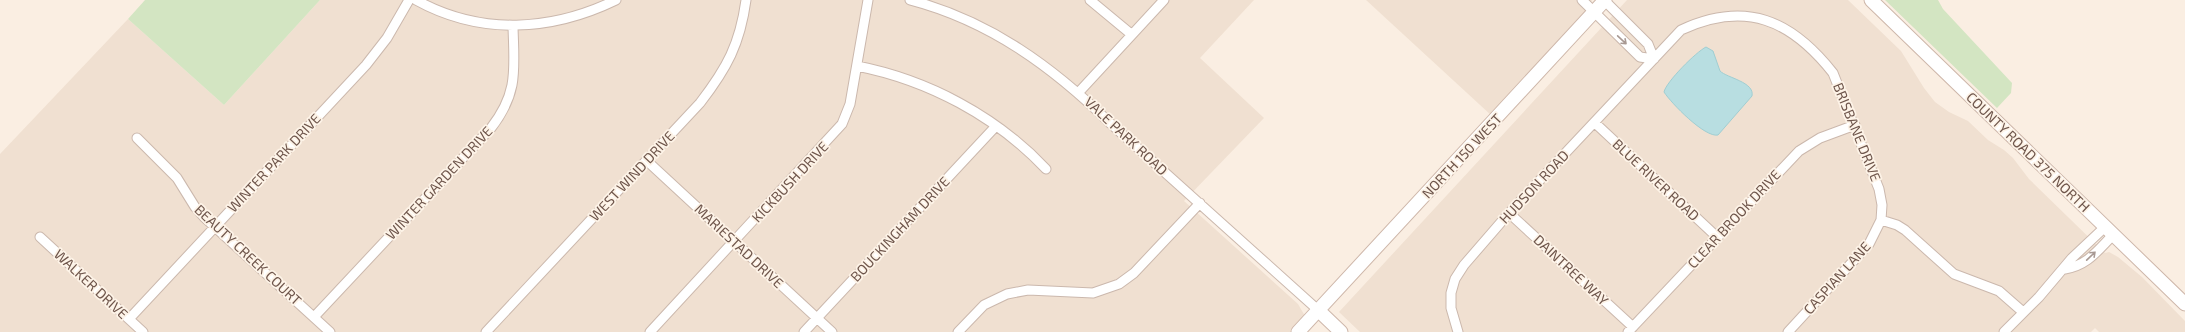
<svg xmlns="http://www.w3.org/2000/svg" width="2185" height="332" viewBox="0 0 2185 332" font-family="'Exo 2',sans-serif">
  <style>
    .residential { fill: #f0e0d1 }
    .green { fill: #d3e5c2 }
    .water { fill: #b8dee1; stroke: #a0ced2 }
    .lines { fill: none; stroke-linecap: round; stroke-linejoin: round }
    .street-casing { stroke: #cbb8ad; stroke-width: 11 }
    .secondary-casing { stroke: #ceb7aa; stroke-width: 15 }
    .street { stroke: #fff; stroke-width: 9 }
    .secondary { stroke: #fff; stroke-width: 13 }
    .oneway { stroke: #a89993 }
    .labels { text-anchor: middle; stroke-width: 3.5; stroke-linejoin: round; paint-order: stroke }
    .street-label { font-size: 14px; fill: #6e554b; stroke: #fdf3e7 }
  </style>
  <rect width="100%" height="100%" fill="#faeee2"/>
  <path class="residential" d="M320,0H1254L1200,58L1264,118L1184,201L1298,304L1305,316L1292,332H0V154L128,19L224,105Z
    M1366,0H1592L1575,27L1492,116Z
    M1627,0H1848L1901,51L1924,88L1935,102L1949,112L1968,121L1988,140L2004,150L2013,158L2029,179L2105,253L2109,252L2118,257L2142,277L2185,321V332H2099L2095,328L2091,332H1360L1339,312Z"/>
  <path class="green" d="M145,0H320L224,105L128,19Z
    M1885,0H1938L1943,9L2012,83L2011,93L1997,108Z"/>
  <path class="water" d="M1706,47L1713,51L1720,71C1727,78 1755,82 1752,96L1718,135C1705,138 1671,103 1664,92C1666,82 1696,52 1706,47Z"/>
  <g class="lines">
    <g class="street-casing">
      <path id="street" d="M416,0C481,36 552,31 616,0
        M910,0C990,21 1053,67 1111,124L1318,310
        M1090,0L1131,34
        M1582,0L1640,57L1654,59
        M1604,0L1648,44L1654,59
        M857,66C928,80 996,116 1046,169
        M1079,92L1164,0
        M1595,123L1717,237
        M137,138L177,178L195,207L205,218L330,332
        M646,160L832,332
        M1509,213L1633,327
        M1881,220L1897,225L1905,230L1954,274L1999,291L2023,312
        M40,237L143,332
        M2065,269C2088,265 2097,251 2113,235
        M314,317L491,128C519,92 514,69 513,26
        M129,319L366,65L387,38L409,0
        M486,332L700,103C727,68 740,44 746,0
        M650,332L842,124L850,104L868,0
        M804,332L996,126
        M958,332L984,305L1007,294L1028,290L1093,293L1119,284L1134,273L1200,203
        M1458,332L1451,308V293L1455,279L1464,265L1509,213L1681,30C1746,0 1791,20 1833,73L1879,189L1882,205L1881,220L1869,244L1788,332
        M1628,332L1799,151L1820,138L1855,125
        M2004,332L2039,297L2072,258L2105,227"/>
    </g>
    <g class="secondary-casing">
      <path id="secondary" d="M1871,0L2185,304
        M1318,310L1341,332
        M1298,332L1605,0"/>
    </g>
    <use href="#street" class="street"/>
    <use href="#secondary" class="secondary"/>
  </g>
  <defs><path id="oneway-shaft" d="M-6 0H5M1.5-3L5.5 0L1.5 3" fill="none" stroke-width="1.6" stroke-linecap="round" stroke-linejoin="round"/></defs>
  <g class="oneway">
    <use href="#oneway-shaft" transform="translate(1622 40) rotate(43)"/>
    <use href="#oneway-shaft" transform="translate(2091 256) rotate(-44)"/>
  </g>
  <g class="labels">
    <g class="street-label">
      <text transform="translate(1857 132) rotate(68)" y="5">BRISBANE DRIVE</text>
      <text transform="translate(1126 136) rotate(43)" y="5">VALE PARK ROAD</text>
      <text transform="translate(2028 152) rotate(44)" y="5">COUNTY ROAD 375 NORTH</text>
      <text transform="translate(1462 156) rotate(-47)" y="5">NORTH 150 WEST</text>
      <text transform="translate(274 163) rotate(-47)" y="5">WINTER PARK DRIVE</text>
      <text transform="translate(632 176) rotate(-47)" y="5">WEST WIND DRIVE</text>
      <text transform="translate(1656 180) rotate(43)" y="5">BLUE RIVER ROAD</text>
      <text transform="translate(790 182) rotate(-47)" y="5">KICKBUSH DRIVE</text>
      <text transform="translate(439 183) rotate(-47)" y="5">WINTER GARDEN DRIVE</text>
      <text transform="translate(1534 187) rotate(-47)" y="5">HUDSON ROAD</text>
      <text transform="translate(1734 219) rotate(-47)" y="5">CLEAR BROOK DRIVE</text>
      <text transform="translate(900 229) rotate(-47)" y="5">BOUCKINGHAM DRIVE</text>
      <text transform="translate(739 246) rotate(43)" y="5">MARIESTAD DRIVE</text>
      <text transform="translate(248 255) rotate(43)" y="5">BEAUTY CREEK COURT</text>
      <text transform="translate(1571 270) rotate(43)" y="5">DAINTREE WAY</text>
      <text transform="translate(1837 278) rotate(-48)" y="5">CASPIAN LANE</text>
      <text transform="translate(91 284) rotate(43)" y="5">WALKER DRIVE</text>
    </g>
  </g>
</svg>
